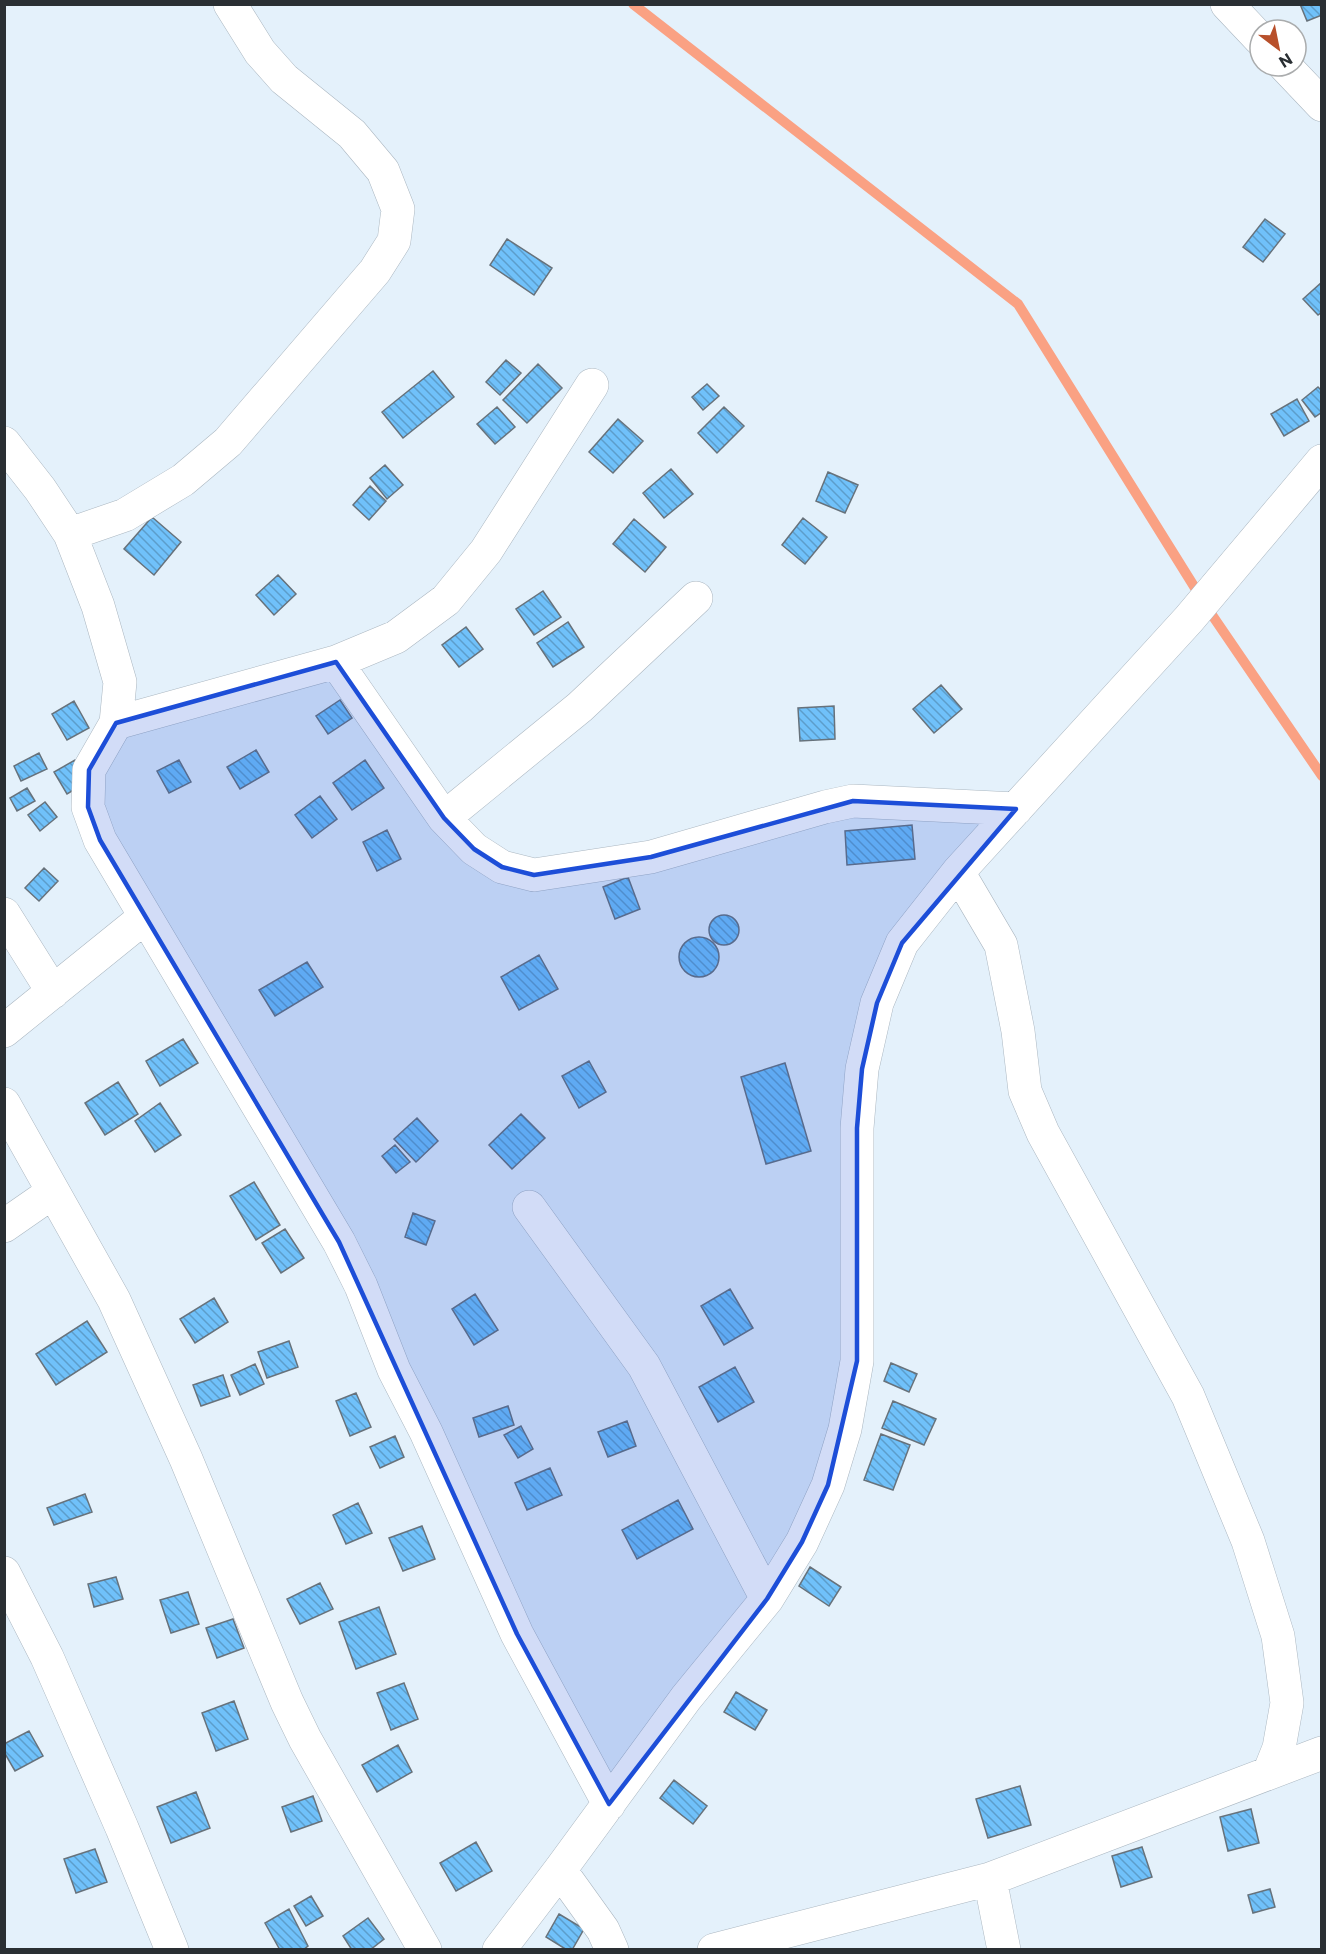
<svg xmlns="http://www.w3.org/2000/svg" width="1326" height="1954" viewBox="0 0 1326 1954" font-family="Commissioner,sans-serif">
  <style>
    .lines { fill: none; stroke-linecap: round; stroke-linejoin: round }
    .stream { stroke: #faa183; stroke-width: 10 }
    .building { fill: url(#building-back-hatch); stroke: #67727b; stroke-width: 1.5 }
    .minor-casing { stroke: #abb7c1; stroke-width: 34 }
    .minor { stroke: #fff; stroke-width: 33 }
    .marked { fill: #1d4ed8; fill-opacity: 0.2; stroke: #1d4ed8; stroke-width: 4.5; stroke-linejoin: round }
  </style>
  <defs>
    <pattern id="building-back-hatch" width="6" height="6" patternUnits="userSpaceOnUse" patternTransform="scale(1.5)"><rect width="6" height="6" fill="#70c1fa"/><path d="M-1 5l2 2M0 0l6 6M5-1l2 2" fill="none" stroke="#5c9dcb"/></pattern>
  </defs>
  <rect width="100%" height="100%" fill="#e4f1fb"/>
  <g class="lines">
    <path class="stream" d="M633,4L1018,304L1210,612L1322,776"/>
  </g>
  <path class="building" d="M1300,4H1322V15L1307,21Z
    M1265,219L1285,234L1263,262L1243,247Z
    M507,239L552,268L534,295L490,265Z
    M1322,282V312L1318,315L1303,299Z
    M506,360L521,373L500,395L486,382Z
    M538,364L562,388L527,423L503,400Z
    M433,371L454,397L403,438L382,412Z
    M707,384L719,396L703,410L692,397Z
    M1318,387L1322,391V412L1315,417L1302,400Z
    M1297,399L1309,421L1284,436L1271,414Z
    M497,407L515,427L495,444L477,424Z
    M724,407L744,426L717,453L698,433Z
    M618,419L643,441L613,473L589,452Z
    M385,465L403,485L387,499L370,478Z
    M671,469L693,494L664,518L643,493Z
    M828,472L858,485L845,513L816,501Z
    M370,486L386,501L369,520L353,505Z
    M152,517L181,542L154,575L124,549Z
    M803,518L827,537L805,564L782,545Z
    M634,519L666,547L645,572L613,544Z
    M278,575L296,594L274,615L256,595Z
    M543,591L561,617L534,635L516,609Z
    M568,622L584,647L553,667L537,643Z
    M466,627L483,649L459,667L442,645Z
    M941,685L962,709L934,733L913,709Z
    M340,700L352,718L328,734L316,716Z
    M74,701L89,728L67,740L52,714Z
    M834,706L835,739L800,741L798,708Z
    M256,750L269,772L240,789L227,767Z
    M39,753L47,769L21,781L14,766Z
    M75,760L87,782L67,794L54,772Z
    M179,760L191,782L169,793L157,771Z
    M365,760L384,788L352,810L333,783Z
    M27,788L35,801L17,811L10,798Z
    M320,796L337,819L312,838L295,815Z
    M45,802L57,817L40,831L28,815Z
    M912,825L915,859L847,865L845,831Z
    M387,830L401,859L377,871L363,842Z
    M44,868L58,881L39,901L25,888Z
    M628,877L640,909L615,919L603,887Z
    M709 930a15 15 0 1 1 30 0a15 15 0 1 1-30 0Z
    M679 957a20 20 0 1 1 40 0a20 20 0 1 1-40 0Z
    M539,955L558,989L519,1010L501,977Z
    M307,962L323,987L275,1016L259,990Z
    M183,1039L198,1063L160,1086L146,1061Z
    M589,1061L606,1092L579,1108L562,1076Z
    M785,1063L811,1151L766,1164L741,1077Z
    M118,1082L138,1114L105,1135L85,1103Z
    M160,1103L181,1135L155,1152L135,1121Z
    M521,1114L545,1138L512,1169L489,1145Z
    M417,1118L438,1141L416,1162L394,1139Z
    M395,1145L410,1162L396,1173L382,1156Z
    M254,1182L280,1225L256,1240L230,1196Z
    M413,1213L435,1221L426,1245L405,1237Z
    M285,1229L304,1258L281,1273L262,1243Z
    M730,1289L753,1328L724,1345L701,1306Z
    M475,1294L498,1330L474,1345L452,1309Z
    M214,1298L228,1322L195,1343L180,1319Z
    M87,1321L107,1352L56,1385L36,1354Z
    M289,1341L298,1367L267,1378L258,1352Z
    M891,1363L917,1374L909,1392L884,1381Z
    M255,1364L264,1384L240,1395L231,1375Z
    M735,1367L754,1402L718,1422L699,1387Z
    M223,1375L230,1396L201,1406L193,1385Z
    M356,1393L371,1427L350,1436L336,1401Z
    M893,1401L936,1419L924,1445L882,1428Z
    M508,1406L514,1425L479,1437L473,1418Z
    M627,1421L636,1446L608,1457L598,1432Z
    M521,1426L533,1449L518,1458L504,1435Z
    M881,1434L910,1445L893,1490L864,1480Z
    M395,1436L404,1457L380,1468L370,1447Z
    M550,1468L562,1495L527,1510L515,1483Z
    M85,1494L92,1512L54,1525L47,1508Z
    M678,1500L693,1529L637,1559L622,1530Z
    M358,1503L372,1533L346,1544L333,1515Z
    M422,1526L435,1559L403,1571L389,1538Z
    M810,1567L841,1587L829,1606L799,1586Z
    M116,1577L123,1599L94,1607L88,1584Z
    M320,1583L333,1609L300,1624L287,1599Z
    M188,1592L199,1624L171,1633L160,1600Z
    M379,1607L396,1654L356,1669L339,1622Z
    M233,1619L244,1648L217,1658L206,1628Z
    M404,1683L418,1719L391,1730L377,1693Z
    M736,1692L767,1710L755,1730L724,1712Z
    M234,1701L248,1739L216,1751L202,1713Z
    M29,1731L43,1756L15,1771L4,1752V1744Z
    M398,1745L412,1772L377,1792L362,1765Z
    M674,1780L707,1806L693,1824L660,1798Z
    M1020,1786L1031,1825L988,1838L976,1799Z
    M196,1792L210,1828L171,1843L157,1807Z
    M313,1796L322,1821L291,1832L282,1807Z
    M1251,1809L1259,1843L1228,1851L1220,1817Z
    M476,1842L492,1871L456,1891L440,1863Z
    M1142,1847L1152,1877L1121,1887L1112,1856Z
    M95,1849L107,1882L76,1893L64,1859Z
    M1270,1889L1275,1907L1253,1913L1248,1895Z
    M311,1896L323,1916L306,1926L294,1906Z
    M289,1909L308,1946L303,1950H280L265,1923Z
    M559,1914L584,1929L572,1950H567L546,1937Z
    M368,1918L384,1939L370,1950H352L343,1936Z"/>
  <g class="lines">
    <g class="minor-casing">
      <path id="minor" d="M1227,4L1260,39
        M1285,66L1322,105
        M4,443L40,489L70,534L98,606L120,682L116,723L89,770L88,807L100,840L339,1242L361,1286L394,1370L426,1432L517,1634L609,1804
        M70,534L125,515L183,480L228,442L375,271L394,241L398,209L383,171L352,134L284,79L260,52L230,4
        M336,662L444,818L474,849L502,867L534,875L651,857L825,807L853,801L1016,809
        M116,723L336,662L396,637L446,600L486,551L592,385
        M444,818L580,707L696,598
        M958,872L1001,945L1018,1031L1025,1091L1043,1133L1188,1396L1248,1541L1278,1636L1287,1703L1279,1748L1269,1773
        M4,914L53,992
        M4,1031L145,917
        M4,1104L114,1300L186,1459L287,1702L305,1739L425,1950
        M529,1207L644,1366L767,1599
        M4,1226L53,1192
        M4,1573L47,1657L122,1828L172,1950
        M560,1870L603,1930L612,1950
        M990,1879L1004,1950
        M499,1950L560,1870L686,1698L767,1599L802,1542L828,1485L845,1429L857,1361V1128L862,1069L877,1003L902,943L958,872L1189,619L1322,461
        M714,1950L990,1879L1322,1753"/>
    </g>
    <use href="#minor" class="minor"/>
  </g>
  <path class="marked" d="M336,662L444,818L474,849L502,867L534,875L651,857L853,801L1016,809L902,943L877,1003L862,1069L857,1128V1361L828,1485L802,1542L767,1599L609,1804L517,1634L339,1242L100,840L88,807L89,770L116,723Z"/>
  <rect width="1326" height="1954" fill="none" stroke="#2a2f33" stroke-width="12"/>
  <g transform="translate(1278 48) rotate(148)"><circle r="28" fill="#ffffff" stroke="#aaacad" stroke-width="1.5"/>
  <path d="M0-4.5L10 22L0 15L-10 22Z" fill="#b8502b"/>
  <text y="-9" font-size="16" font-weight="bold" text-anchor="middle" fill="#2a2f33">N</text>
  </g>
</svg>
